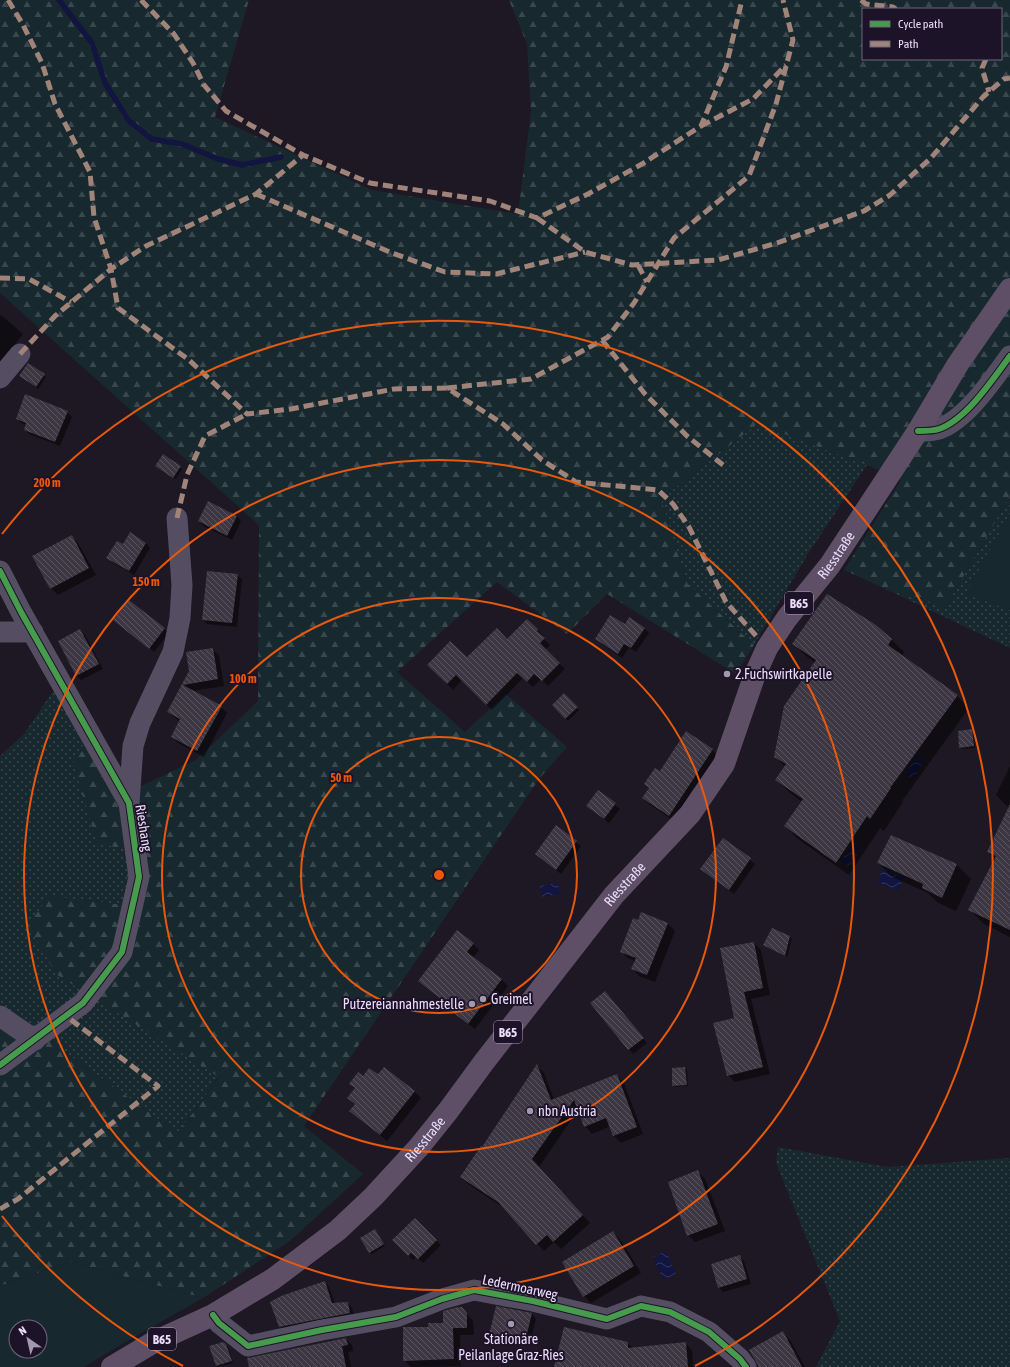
<svg xmlns="http://www.w3.org/2000/svg" width="1010" height="1367" viewBox="0 0 1010 1367" font-family="'Asap Condensed',sans-serif">
  <style>
    .grass { fill: url(#grass-dots) }
    .forest { fill: url(#forest-firs); fill-rule: evenodd }
    .garden { fill: #18282f; fill-rule: evenodd }
    .water { fill: url(#water-waves) }
    .shadow { fill: #0007 }
    .lines { fill: none; stroke-linecap: round; stroke-linejoin: round }
    .stream { stroke: #121540; stroke-width: 5.5 }
    .building { fill: url(#building-back-hatch) }
    .street { stroke: #554e62; stroke-width: 21 }
    .primary { stroke: #5e4f66; stroke-width: 22 }
    .quiet { stroke: #a18479; stroke-width: 5; stroke-dasharray: 10 5; stroke-linecap: butt }
    .cycleway-casing { stroke: #1d1328; stroke-width: 8 }
    .cycleway { stroke: #469c4c; stroke-width: 6 }
    .ring { fill: none; stroke: #e8590c; stroke-width: 2 }
    .poi-dot { fill: #a299af; stroke: #1d1328; stroke-width: 1.5 }
    .labels { text-anchor: middle; stroke-width: 4; stroke-linejoin: round; paint-order: stroke }
    .shield { fill: #1d1328; stroke: #aca1bc; stroke-width: 1 }
    .shield-label { font-size: 13px; font-weight: bold; fill: #eadefb }
    .street-label { font-size: 14px; fill: #eadefb; stroke: #1d1328 }
    .poi-label { font-size: 14px; fill: #eadefb; stroke: #1d1328; text-anchor: start }
    .centre { fill: #e8590c; stroke: #1d1328; stroke-width: 2 }
    .ring-label { font-size: 12px; text-anchor: middle; font-weight: bold; fill: #e8590c; stroke: #1d1328; stroke-width: 4; stroke-linejoin: round; paint-order: stroke }
  </style>
  <defs>
    <pattern id="grass-dots" width="8" height="8" patternUnits="userSpaceOnUse"><rect width="8" height="8" fill="#18282f"/><path d="M2 2h.1M6 6h.1" fill="none" stroke="#3a474e" stroke-width="1.8" stroke-linecap="round"/></pattern>
    <pattern id="forest-firs" width="22" height="20" patternUnits="userSpaceOnUse"><rect width="22" height="20" fill="#18282f"/><path d="M5 1l3.5 6h-7zM16 11l3.5 6h-7z" fill="#3a474e"/></pattern>
    <pattern id="water-waves" width="16" height="10" patternUnits="userSpaceOnUse"><rect width="16" height="10" fill="#121540"/><path d="M0 5q4-4 8 0t8 0" fill="none" stroke="#35375c"/></pattern>
    <pattern id="building-back-hatch" width="6" height="6" patternUnits="userSpaceOnUse"><rect width="6" height="6" fill="#3d3744"/><path d="M-1 5l2 2M0 0l6 6M5-1l2 2" fill="none" stroke="#595460"/></pattern>
  </defs>
  <rect width="100%" height="100%" fill="#1d1823"/>
  <path class="grass" d="M757,424L867,465L808,554L754,645L687,583L661,499Z
    M1010,496V648L879,586L945,608Z
    M53,691L85,741L129,850L125,905L85,900L56,974L219,1076L178,1133L26,1024L0,1004V756L24,734Z
    M778,1147L888,1167L1010,1158V1367H816L840,1321L776,1163Z"/>
  <path class="forest" d="M0,0H249L215,117L372,190L518,214L531,112L527,44L509,0H1010V496L945,608L879,586L844,570L901,480L867,465L757,424L661,499L687,583L754,645L736,674L607,594L567,634L497,582L397,672L465,732L506,694L567,747L539,779L304,1126L363,1174L290,1241L203,1298L70,1262L0,1286V1028L26,1024L178,1133L219,1077L56,974L28,925L49,896L125,905L129,850L97,843L73,763L85,741L126,793L196,760L258,701L259,525L0,293ZM863,9H1001V59H863Z"/>
  <path class="garden" d="M1010,514V610L965,594Z
    M70,1262L203,1298L136,1336L84,1367H0V1286ZM16,1327H40V1351H16Z"/>
  <path class="water" d="M917,756L925,761L913,779L905,774Z
    M853,843L861,849L849,867L841,861Z
    M883,869L904,878L898,891L877,882Z
    M558,883L560,894L542,897L540,886Z
    M666,1251L676,1274L663,1280L653,1257Z"/>
  <path class="shadow" d="M1,315L23,334L0,363V316Z
    M28,364L46,377L38,389L22,378Z
    M67,412L72,417L60,446L29,434L25,429L27,425L21,423L17,418Z
    M180,467L182,469L176,479L158,468Z
    M208,502L237,516L241,521L232,540L203,526L199,521Z
    M71,536L78,543L96,575L58,595L51,588Z
    M146,543L150,548L134,575L112,562L108,558L123,545Z
    M237,575L242,579L237,627L207,624L203,620Z
    M114,620L164,629L169,633L154,652Z
    M527,620L544,636L542,637L550,645L545,650L565,669L548,686L541,679L533,687L523,678L492,710L462,680L453,690L428,665L467,659L507,640Z
    M625,626L644,628L649,633L636,652L629,648L622,658L600,643L596,639Z
    M80,631L85,635L103,669L81,680L77,676L59,642Z
    M892,640L904,652L902,656L957,696L969,708L902,801L903,802L884,831L880,828L849,875L798,839L785,826L802,802L789,792L776,780L785,767L775,756L816,663L806,656L793,644Z
    M213,649L219,656L224,686L192,691L221,707L227,713L204,757L178,743L172,737L180,721L175,718L168,712L190,671Z
    M564,694L579,710L568,721L553,705Z
    M972,730L974,732L975,748L962,749L960,747Z
    M712,750L719,757L676,822L650,805L643,798L649,789L645,784L660,773Z
    M1010,766V937L984,924L970,910L995,859L988,852L1009,808L996,795Z
    M599,791L620,809L609,823L592,810Z
    M556,827L581,846L561,874L536,854Z
    M891,836L957,865L971,879L956,911L937,902L928,893L892,877L878,863Z
    M723,839L755,864L734,894L702,869Z
    M668,924L675,931L655,982L639,976L632,968L635,961L628,958L621,951Z
    M790,937L792,939L787,957L764,945Z
    M754,943L761,950L770,995L751,999L770,1074L735,1082L728,1075L735,1019Z
    M473,944L479,950L473,958L502,980L508,986L475,1029L451,1011L445,1005L446,1003L419,981Z
    M610,997L647,1043L633,1054L591,1003Z
    M537,1066L544,1073L554,1099L617,1076L624,1083L643,1134L621,1143L614,1136L611,1126L592,1134L585,1126L578,1110L539,1167L590,1223L561,1249L554,1242L544,1251L504,1208L468,1184L461,1177L483,1149Z
    M685,1068L687,1070L688,1086L676,1087L673,1085V1069Z
    M378,1076L414,1091L421,1098L387,1141L350,1111L355,1104L348,1098L355,1089L350,1084L363,1077Z
    M698,1172L705,1179L725,1231L695,1242L688,1235Z
    M415,1219L441,1245L423,1263L416,1257L413,1260L393,1240Z
    M377,1232L385,1246L372,1254L370,1252Z
    M613,1232L620,1239L641,1273L591,1303L584,1296Z
    M739,1257L744,1261L751,1284L723,1292L719,1287Z
    M325,1282L329,1287L335,1304L348,1303L352,1308L354,1317L285,1331L280,1326Z
    M461,1308L473,1321L474,1335H460L461,1366L411,1367L404,1360L430,1328L444,1324Z
    M497,1308L532,1314L536,1319L529,1346L495,1339L490,1334Z
    M783,1333L790,1340L805,1367H760Z
    M346,1339L352,1345L353,1351L348,1352L351,1367H256Z
    M223,1343L228,1347L233,1363L218,1367L217,1366Z
    M627,1343L633,1348L685,1343L692,1350L693,1367H556Z"/>
  <g class="lines">
    <path class="stream" d="M59,0L92,43L105,83L129,121L152,139L182,144L218,159L242,165L281,157"/>
  </g>
  <path class="building" d="M28,363L45,374L36,387L19,376Z
    M25,394L68,411L55,442L24,430L26,423L16,419Z
    M163,454L181,466L173,478L155,466Z
    M208,501L237,516L227,536L198,521Z
    M130,532L146,543L129,571L106,558L117,541L123,544Z
    M72,535L89,568L50,589L32,556Z
    M207,571L238,574L232,623L202,620Z
    M827,594L876,625L892,639L888,645L958,695L890,788H891L870,819L867,816L836,863L784,826L803,799L775,780L786,764L774,757L784,706L816,660L792,644Z
    M129,600L165,628L149,649L113,620Z
    M610,615L625,624L629,617L645,628L631,648L624,644L618,654L595,639Z
    M527,619L538,629L537,631L545,638L540,643L560,663L542,681L534,674L527,682L517,673L486,705L456,675L447,684L427,665L450,641L467,657L497,628L507,639Z
    M80,629L99,664L76,676L58,641Z
    M213,648L218,679L183,685L222,706L197,751L171,737L180,719L167,712L189,671L186,652Z
    M564,693L578,707L565,719L552,705Z
    M972,729L974,746L959,748L958,731Z
    M686,731L713,749L669,816L642,798L649,788L644,784L655,768L660,771Z
    M598,790L616,803L604,819L586,806Z
    M1010,804V930L968,910L996,856L987,852Z
    M556,825L577,841L556,870L535,854Z
    M891,835L957,864L942,898L922,888L923,884L877,863Z
    M723,838L751,858L729,890L700,869Z
    M641,912L668,923L647,975L631,969L636,958L620,952L633,918L638,920Z
    M772,928L790,936L785,956L763,945Z
    M457,930L474,943L467,952L502,979L468,1024L443,1005L445,1002L418,981Z
    M754,942L763,988L744,992L763,1067L727,1076L713,1023L734,1018L720,948Z
    M605,991L644,1038L628,1050L590,1003Z
    M537,1064L551,1100L617,1074L637,1127L613,1136L606,1118L584,1127L574,1100L532,1159L583,1215L553,1242L547,1235L536,1245L498,1202L460,1177L481,1146L482,1147Z
    M384,1067L415,1091L380,1135L349,1111L355,1104L347,1098L355,1088L349,1084L358,1072L363,1076L369,1068L378,1074Z
    M685,1067L687,1085L672,1086V1068Z
    M698,1170L718,1224L687,1236L668,1182Z
    M415,1218L437,1240L418,1259L411,1253L408,1256L392,1240Z
    M375,1229L384,1244L369,1253L360,1238Z
    M613,1231L634,1266L583,1297L562,1262Z
    M740,1255L747,1279L718,1288L711,1264Z
    M325,1281L332,1303L348,1302L350,1313L279,1327L270,1302L281,1296Z
    M496,1306L532,1313L525,1342L489,1335Z
    M458,1307H462L467,1313V1328H453L454,1359L403,1361V1327H428V1323H443V1311Z
    M564,1327L628,1342V1348L686,1342L688,1367H554Z
    M783,1331L802,1367H759L749,1350Z
    M346,1338L348,1345L342,1346L346,1367H249L247,1358Z
    M223,1342L226,1344L232,1361L216,1366L209,1346Z"/>
  <g class="lines">
    <path class="street" d="M0,378L20,354
      M918,431C924,431 933,431 939,429C967,419 993,379 1010,356
      M0,571L21,612L129,803L139,877L122,952L83,1003L0,1065
      M0,632H33
      M129,803L133,746L140,723L173,652L180,618L182,585L177,518
      M0,1016L35,1040
      M213,1315L219,1323L248,1346L322,1330L396,1317L442,1299L474,1290L533,1301L607,1319L641,1306L670,1312L709,1332L740,1359L746,1367"/>
    <path class="primary" id="s1" d="M112,1367L154,1342L213,1315L273,1279L338,1230L373,1197L419,1147L448,1111L484,1062L614,895L690,814L724,764L754,677L767,648L787,618L830,565L918,431L958,364L1010,289"/>
    <path class="quiet" d="M8,0L22,23L42,63L55,104L90,172L94,217L111,269L118,308L189,360L247,414L291,409L394,389L447,388L503,424L542,460L576,482L658,490L673,504L689,527L726,602L758,638
      M141,0L174,34L193,63L204,85L226,111L303,155L370,183L490,201L537,218L588,194L642,164L701,126L726,67L742,0
      M861,0L866,4L893,7L896,9
      M986,59L982,68L989,92
      M701,126L753,99L786,65
      M256,194L392,253L445,272L496,274L585,252
      M537,218L585,252L632,265L718,260L777,243L864,211L890,195L931,158L983,97L1004,79L1010,78
      M638,265L647,282
      M0,278L29,279L71,302
      M602,340L645,394L687,436L723,465
      M20,354L55,316L111,269L146,246L256,194L303,155
      M447,388L531,379L608,337L634,303L674,238L749,176L776,104L793,40L783,0
      M177,518L187,475L205,436L247,414
      M0,1209L18,1199L158,1086L66,1016"/>
    <g class="cycleway-casing">
      <path id="cycleway" d="M918,431C924,431 933,431 939,429C967,419 993,379 1010,356
        M0,571L21,612L129,803L139,877L122,952L83,1003L0,1065
        M213,1315L219,1323L248,1346L322,1330L396,1317L442,1299L474,1290L533,1301L607,1319L641,1306L670,1312L709,1332L740,1359L746,1367"/>
    </g>
    <use href="#cycleway" class="cycleway"/>
  </g>
  <g class="ring">
    <circle cx="439" cy="875" r="138"/>
    <circle cx="439" cy="875" r="277"/>
    <circle cx="439" cy="875" r="415"/>
    <path d="M183 1366A554 554 0 0 1 2 1216M2 534A554 554 0 1 1 695 1366"/>
  </g>
  <g class="poi-dot">
    <circle cx="727" cy="674" r="4"/>
    <circle cx="483" cy="999" r="4"/>
    <circle cx="472" cy="1004" r="4"/>
    <circle cx="530" cy="1111" r="4"/>
    <circle cx="511" cy="1324" r="4"/>
  </g>
  <g class="labels">
    <g class="shield">
      <rect x="785" y="592" width="28" height="22" rx="3"/>
      <rect x="494" y="1021" width="28" height="22" rx="3"/>
      <rect x="148" y="1328" width="28" height="22" rx="3"/>
    </g>
    <g class="shield-label">
      <text x="799" y="608">B65</text>
      <text x="508" y="1037">B65</text>
      <text x="162" y="1344">B65</text>
    </g>
    <g class="street-label">
      <text dy="5" stroke="none"><textPath href="#s1" startOffset="1111">Riesstraße</textPath></text>
      <text transform="translate(144 828) rotate(81)" y="5">Rieshang</text>
      <text dy="5" stroke="none"><textPath href="#s1" startOffset="715">Riesstraße</textPath></text>
      <text dy="5" stroke="none"><textPath href="#s1" startOffset="391">Riesstraße</textPath></text>
      <text transform="translate(520 1287) rotate(12)" y="5">Ledermoarweg</text>
    </g>
    <g class="poi-label">
      <text x="735" y="679">2.Fuchswirtkapelle</text>
      <text x="491" y="1004">Greimel</text>
      <text x="464" y="1009" text-anchor="end">Putzereiannahmestelle</text>
      <text x="538" y="1116">nbn Austria</text>
      <text x="511" y="1344" text-anchor="middle">Stationäre<tspan x="511" dy="16">Peilanlage Graz-Ries</tspan></text>
    </g>
  </g>
  <circle cx="439" cy="875" r="6" class="centre"/>
  <g class="ring-label">
    <text x="47" y="487">200 m</text>
    <text x="146" y="586">150 m</text>
    <text x="243" y="683">100 m</text>
    <text x="341" y="782">50 m</text>
  </g>
  <rect x="862" y="8" width="140" height="52" fill="#1d1328" stroke="#6f647c"/>
  <rect x="870" y="21" width="20" height="6" fill="#469c4c" stroke="#6f647c"/>
  <text x="898" y="28" font-size="12" fill="#eadefb">Cycle path</text>
  <rect x="870" y="41" width="20" height="6" fill="#a18479" stroke="#6f647c"/>
  <text x="898" y="48" font-size="12" fill="#eadefb">Path</text>
  <g transform="translate(28 1339) rotate(326)"><circle r="19" fill="#1d1328" stroke="#6f647c"/>
  <path d="M0-3L7 15L0 10L-7 15Z" fill="#a299af"/>
  <text y="-6" font-size="11" font-weight="bold" text-anchor="middle" fill="#eadefb">N</text>
  </g>
</svg>
